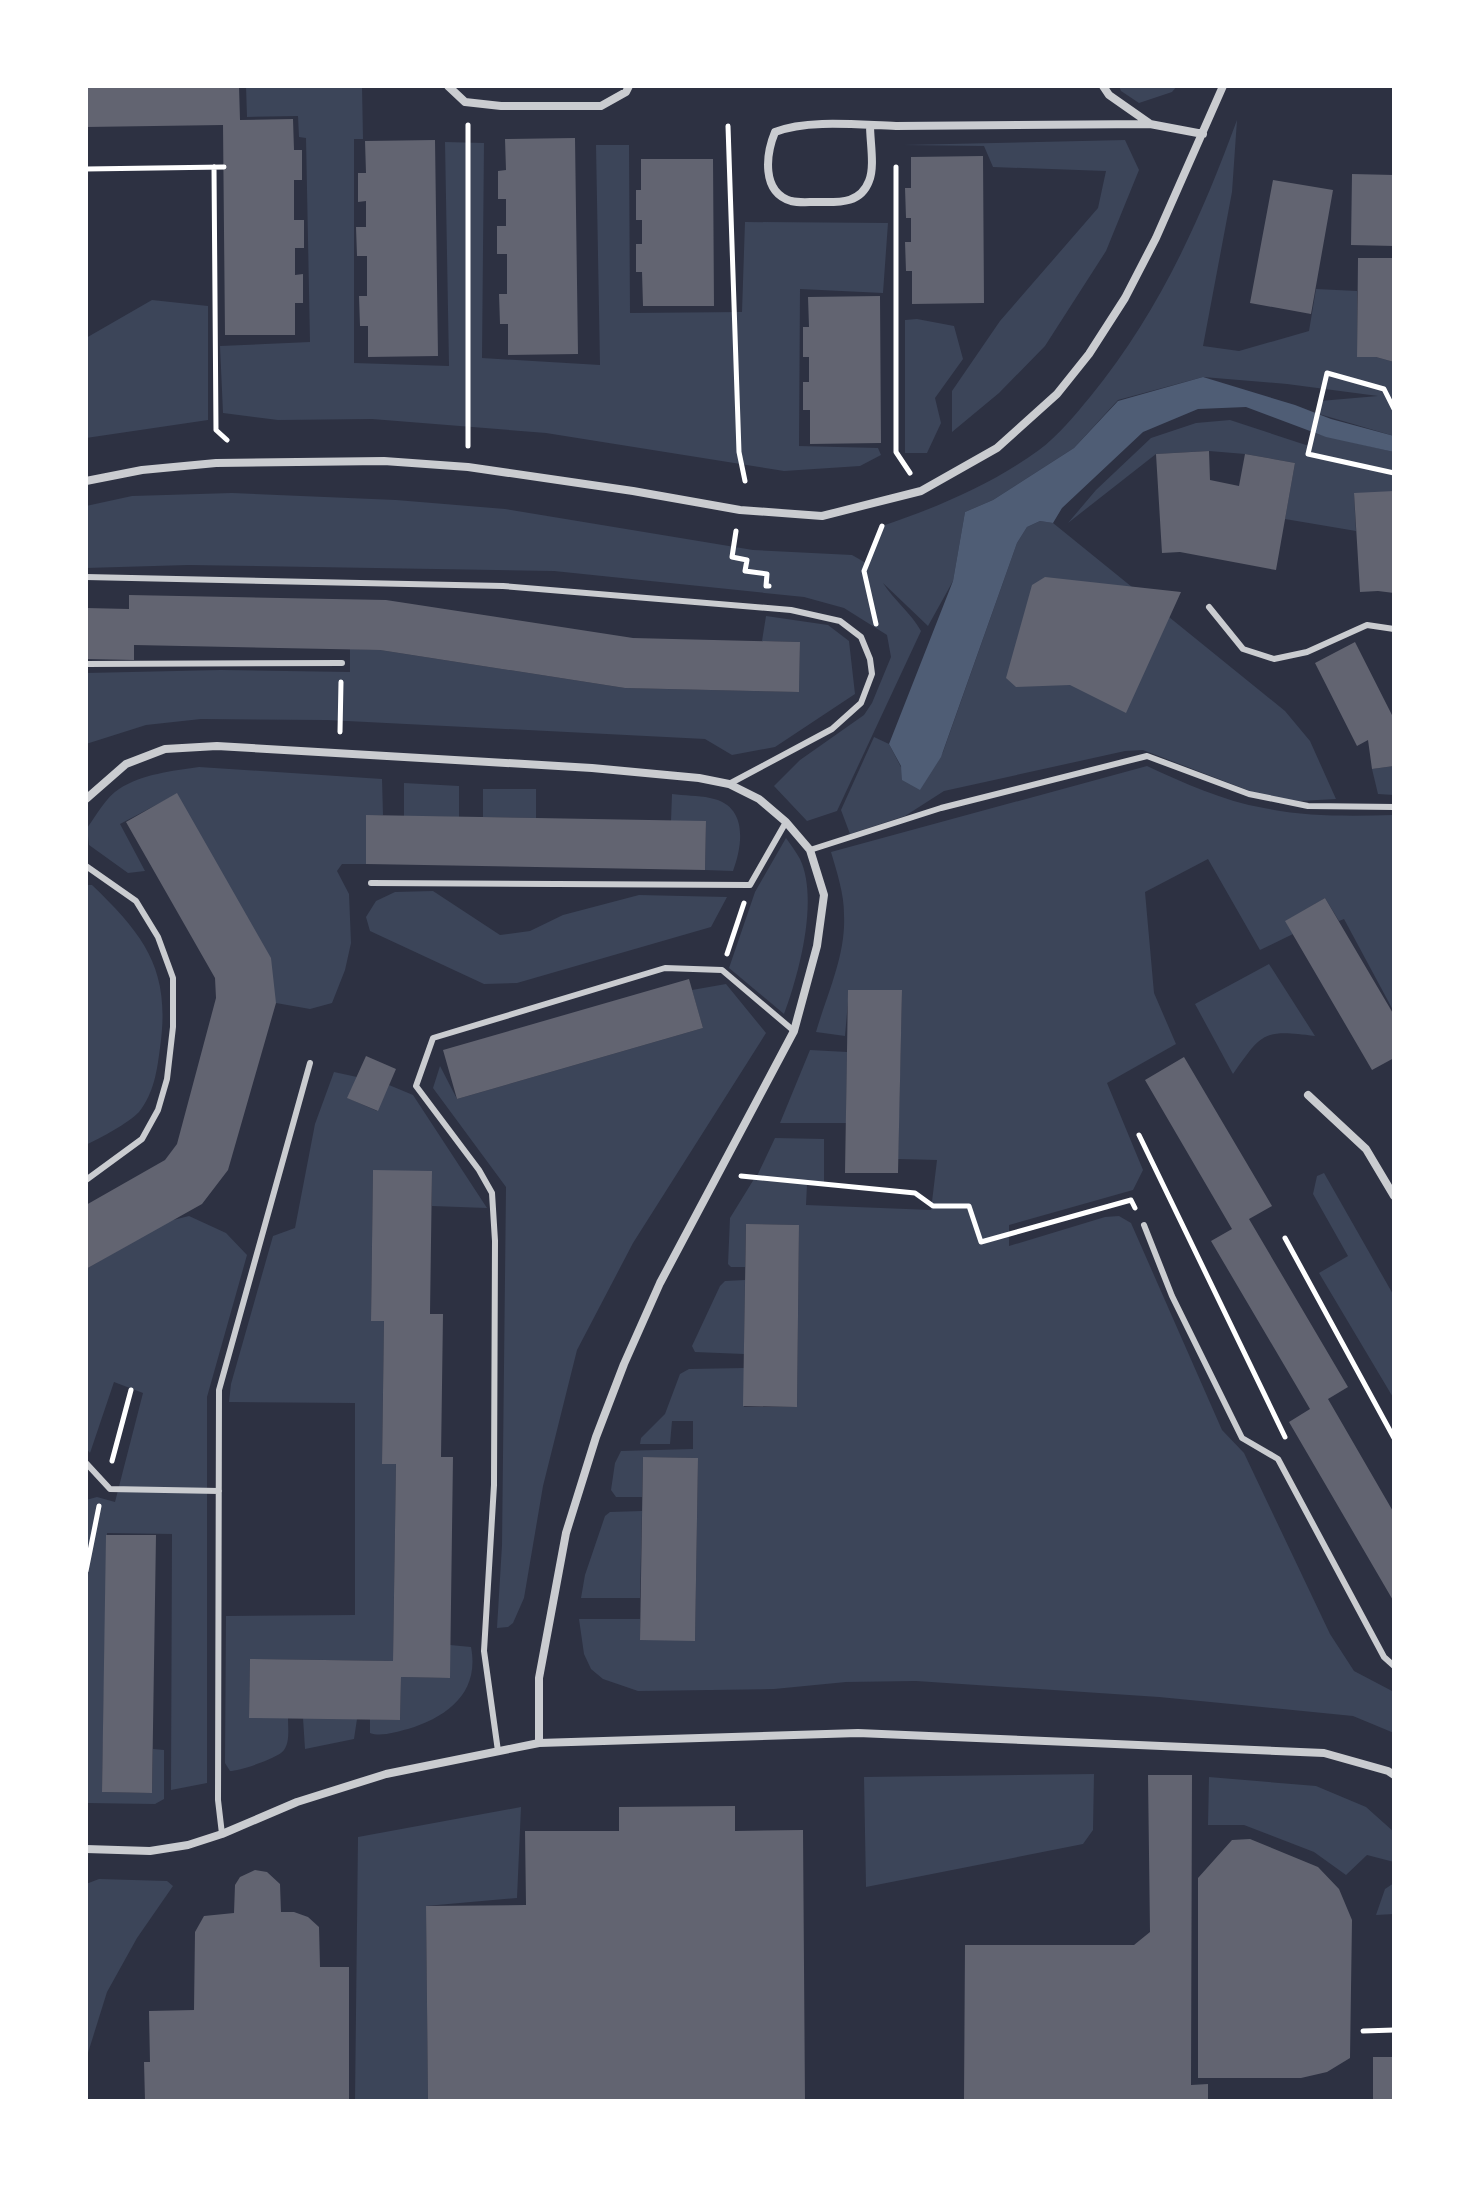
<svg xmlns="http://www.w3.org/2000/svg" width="1480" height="2187" viewBox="0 0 1480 2187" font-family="Lato,sans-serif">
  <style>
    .green { fill: #3c4559 }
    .water { fill: #4f5d75 }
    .building { fill: #626471 }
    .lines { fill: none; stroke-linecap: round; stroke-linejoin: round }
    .path { stroke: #fff; stroke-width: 5 }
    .service { stroke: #caccd0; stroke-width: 6 }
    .minor { stroke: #caccd0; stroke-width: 8 }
  </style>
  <rect width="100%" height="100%" fill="#2d3142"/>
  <path class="green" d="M246,86H362L363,139H354V363L449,366L445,142L484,143L482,358L600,365L596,145H629L630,313L742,312L745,222L888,223L883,293L800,289L799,446L878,448L881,455L860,466L784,471L546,433L372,419L278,420L223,413L220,346L310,342L306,138L299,137L298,116L247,117Z
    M1119,86H1177L1172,92L1139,103L1121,91Z
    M1237,120L1232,192L1203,346L1239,351L1309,331L1316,289L1357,291V357H1376L1394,362V436L1319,414L1320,401L1378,396L1287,384L1203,377L1118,400L1074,448L993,500L965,512L953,581L928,626L883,583C894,600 911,613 921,631L837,811L807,821L774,786L800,760L864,715L872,703L891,657L887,635L844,608L804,597L554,571L188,565L86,568V506L132,496L232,493L396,500L505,509L753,550L852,555L866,563L882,526C938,507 991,485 1039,450C1058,436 1075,415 1090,397C1158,314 1200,221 1237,120Z
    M1125,140L1139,170L1106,251L1045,346L999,393L952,432V391L1000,321L1098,208L1106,171L993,167L984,146L902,145Z
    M152,300L208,306V420L86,438V338Z
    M917,319L954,326L963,359L935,398L941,423L927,453H905V320Z
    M1230,420L1309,446L1313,433L1394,452V493L1354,494L1356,531L1285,519L1295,463L1245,454L1209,451L1156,454L1068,523L1096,490L1151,438L1196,423Z
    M1040,521L1053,523L1285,711L1310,741L1336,799L1300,801L1263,796L1143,750L1125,751L944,791L905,816L850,834L841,810L874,737L889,744L901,767L920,789L943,752L1017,543L1027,527Z
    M766,616L828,625L849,641L855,694L775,747L732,755L705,739L327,720L201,719L146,725L86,744V673L221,670L350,672V649L380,650L625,688L799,692L800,642L762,641Z
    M1147,766C1184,783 1223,801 1264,808C1306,817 1351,816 1394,815V1012L1344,919L1339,921L1325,898L1286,921L1293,934L1260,950L1208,859L1145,892L1154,993L1176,1044L1107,1083L1143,1170L1133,1190L1009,1225V1246L1105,1217L1119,1216L1131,1223L1222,1430L1244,1453L1330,1634L1354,1671L1394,1692V1733L1353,1716L1159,1697L916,1681L846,1682L774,1689L638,1691L603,1679L591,1669L584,1654L579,1619H640V1640H695L698,1458L643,1457L642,1497H616L611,1490L615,1463L621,1451L693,1449V1421H672L670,1444H640L641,1438L665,1414L680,1374L689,1369L744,1368V1407H797L799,1225L746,1224L745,1267H731L728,1264L730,1218L754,1179L807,1184L806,1205L931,1210L937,1160L898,1159L902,991L849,990L845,1036L816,1032C827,994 846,955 844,915C844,893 837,873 831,852Z
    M1394,766V795L1378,794L1372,769Z
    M199,767L382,779L383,815L366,816V864H342L337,871L349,894L351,943L345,970L332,1003L310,1009L276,1003L177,794L120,824L145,871L128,873L89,845L87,828C96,816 106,797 119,789C142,774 172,771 199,767Z
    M404,783L459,786V817L404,816Z
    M483,789H536V818L483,817Z
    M672,794C684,796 698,795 710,798C748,805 743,844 733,871L705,870L706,821H671Z
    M786,838C791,845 796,852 800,859C819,899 799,974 784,1014L729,968L755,892Z
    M86,885H92C146,937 171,971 160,1048C157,1071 154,1093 139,1112C129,1123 100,1138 86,1145Z
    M433,891L500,935L530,931L563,915L639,895L727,897L711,927L517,983L484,984L370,931L366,917L376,901L395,892Z
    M1269,964L1315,1036C1263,1029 1262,1033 1233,1074L1195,1004Z
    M726,984L766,1033L633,1243L577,1350L543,1486L524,1598L513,1623L508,1627L497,1628L502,1545L506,1187L433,1088L440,1066L457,1099L703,1028L692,990Z
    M810,1050L847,1052L846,1123H780Z
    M334,1072L357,1077L348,1098L377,1111L389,1085L413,1095L487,1208L432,1206V1171H373L371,1320L384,1321L382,1463L396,1464L393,1661L250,1659L249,1717L288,1718C288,1728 290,1742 284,1750C279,1758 239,1771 230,1771L225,1763L226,1616L355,1615V1403L229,1402L231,1384L273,1236L295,1228L315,1124Z
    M775,1138L824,1139V1183L757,1176Z
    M1324,1173L1394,1296V1399L1319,1273L1348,1256L1313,1194L1317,1176Z
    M189,1216L226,1233L247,1255L207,1397V1783L171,1790L172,1534L107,1533L102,1792L152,1793L153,1749L164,1750V1799L155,1804L86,1803V1500L97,1497L115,1502L143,1393L114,1382L90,1453L86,1448V1269L169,1221Z
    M745,1280L744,1354L695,1352L692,1346L720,1286L725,1281Z
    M642,1511L640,1598H581L585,1575L605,1516L610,1512Z
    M450,1645L471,1647C480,1693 447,1717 408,1729C396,1732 381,1737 370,1733V1719L400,1720L401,1677L449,1678Z
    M303,1718L357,1719L354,1739L305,1749Z
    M1094,1774L1093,1830L1083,1844L866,1887L864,1777Z
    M1209,1777L1316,1786L1366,1807L1394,1832V1862L1367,1855L1346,1875L1314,1852L1244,1825H1208Z
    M521,1807L517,1898L426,1906L428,2101H355L358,1837Z
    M99,1879L167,1881L173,1886L137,1938L107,1992L87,2056L86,1884Z
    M1394,1883V1914L1376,1915L1385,1889Z"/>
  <path class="water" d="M1203,377L1295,405L1331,419L1394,436V452L1326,437L1246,407L1198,409L1143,432L1062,508L1053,523L1040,521L1027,527L1017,543L941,757L920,790L902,780L901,766L889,744L953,581L965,512L993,500L1074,448L1118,401Z"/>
  <path class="building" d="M86,86H239L240,120L293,119L294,150H302V180H294V220H304V248H295V275L303,274V303H295V335H225L223,125L86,127Z
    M575,138L578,354L508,355V324H500L499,294H507V254H497V226H506V199H498V171L506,170L505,139Z
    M435,140L438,356L368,357V326H360L359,296H367V256H357L356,227H366V201L358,202V173H366L365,141Z
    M983,156L984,303L912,304V271H906L905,242H911V218H906L905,188H911V157Z
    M641,159H713L714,306H643L642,272H636V244H642V220H636V190H641Z
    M1352,174L1394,175V246L1351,245Z
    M1273,180L1333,190L1311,314L1250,303Z
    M1358,258H1394V362L1376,357H1357Z
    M880,296L881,443L810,444V410H803V382H809V357H803V327H809L808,297Z
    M1209,451L1210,480L1239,486L1245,454L1295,463L1276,570L1180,552L1162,553L1156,454Z
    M1394,491V593L1378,591L1360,592L1354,493Z
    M1045,577L1181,592L1126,713L1070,685L1016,687L1006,678L1032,585Z
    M129,595L386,600L633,638L800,642L799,692L625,688L380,650L134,645V660L86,659V608L129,609Z
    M1355,642L1394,719V766L1372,769L1368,740L1357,746L1315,663Z
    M177,793L271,958L276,1003L228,1170L202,1204L86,1269V1205L165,1160L177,1144L216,998L215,978L126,822Z
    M366,815L706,821L705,870L366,864Z
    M1325,898L1394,1015V1058L1372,1070L1285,921Z
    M689,979L703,1028L457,1099L443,1050Z
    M848,990H902L898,1173H845Z
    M366,1056L396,1069L378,1111L347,1098Z
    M1184,1057L1272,1206L1249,1219L1348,1387L1328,1399L1394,1513V1602L1289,1422L1310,1409L1211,1241L1232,1229L1145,1080Z
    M373,1170L432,1171L430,1314H443L441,1457H453L450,1678L401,1677L400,1720L249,1718L250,1659L393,1661L396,1464H382L384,1321H371Z
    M746,1224L799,1225L797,1407L743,1406Z
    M643,1457L698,1458L695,1641L640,1640Z
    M106,1535H156L152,1793L102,1792Z
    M1148,1775H1192L1191,2085L1208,2084V2101H964L965,1945H1134L1150,1932Z
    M735,1806V1831L803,1830L805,2101H428L426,1906L526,1905L525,1831H619V1807Z
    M1250,1839L1318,1867L1339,1889L1352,1920L1350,2058L1327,2072L1301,2078H1198V1878L1232,1840Z
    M255,1870L267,1872L280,1884L281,1912H294L308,1917L319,1927L320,1967H349V2101H145L144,2062H150L149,2011L194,2010L195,1932L204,1916L234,1913L235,1885L240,1877Z
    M1373,2057H1394V2101H1373Z"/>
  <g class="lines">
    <path class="path" d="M468,125V446
      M728,126L739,452L745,481
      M214,167L216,430L227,440
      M896,167V452L910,473
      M86,169L224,167
      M1394,409L1384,389L1327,373L1308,454L1394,473
      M736,531L732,557L747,560L745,571L767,574L766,586H769
      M876,624L864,571L882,526
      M340,732L341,682
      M727,954L744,903
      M1139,1135L1285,1437
      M741,1176L915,1193L933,1206H969L981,1242L1131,1200L1135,1208
      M1285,1238L1394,1438
      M112,1461L131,1390
      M86,1571L99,1506
      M1363,2031L1394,2030"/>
    <path class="service" d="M86,577L503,586L791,610L840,621L861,637L870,659L872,674L861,703L832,729L729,784
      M1209,607L1243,649L1274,659L1307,652L1367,625L1394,629
      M86,664L342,663
      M810,850L941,808L1147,756L1249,794L1308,806L1394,807
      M86,866L136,901L158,937L173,978V1027L167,1079L158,1110L142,1139L86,1180
      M371,883L750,885L786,822
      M1144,1225L1172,1296L1242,1438L1278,1459L1384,1657L1394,1666
      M86,1463L110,1489L219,1491
      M498,1751L484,1651L494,1485L495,1241L492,1193L479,1170L416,1086L433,1038L665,968L722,970L794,1031
      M222,1834L218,1800L219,1390L310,1063"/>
    <path class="minor" d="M448,86L465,102L501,106H601L626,92L629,86
      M1103,86L1109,95L1149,123
      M870,125C870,142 875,167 869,181C860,205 837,202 816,202C808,202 799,203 791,201C761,192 766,154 775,132C808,119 860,125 896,126L1150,124L1203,134
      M86,481L142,470L216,463L384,461L468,467L633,491L740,510L822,516L921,491L997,448L1057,394L1089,354L1125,298L1156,238L1223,86
      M86,799L126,764L165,749L217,746L592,768L699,778L729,784L759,799L786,822L810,850L824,895L817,946L794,1031L660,1283L624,1364L596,1437L566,1533L539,1678V1743
      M1308,1095L1366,1149L1394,1196
      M86,1849L150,1851L188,1845L222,1834L297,1802L386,1774L539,1743L858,1733L1324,1753L1388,1771L1394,1775"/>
  </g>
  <rect width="1480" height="2187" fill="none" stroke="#ffffff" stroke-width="176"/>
</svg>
